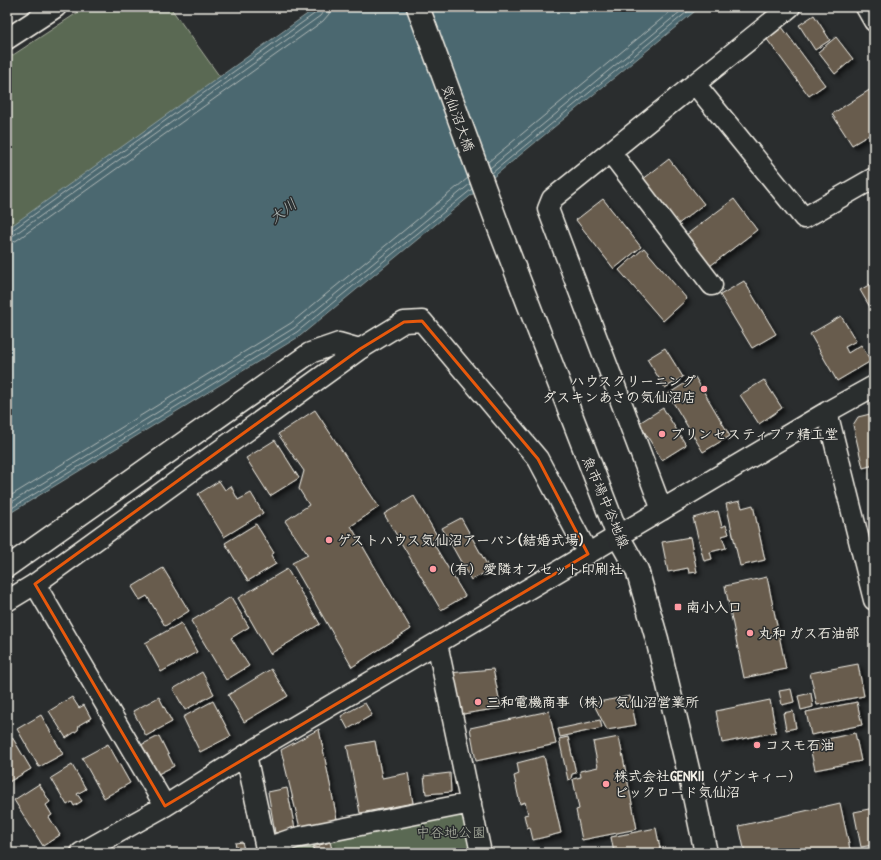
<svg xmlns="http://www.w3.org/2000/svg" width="881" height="860" viewBox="0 0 881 860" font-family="'Patrick Hand','Klee One',sans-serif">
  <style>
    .green { fill: #5a6952; stroke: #a7ad9d }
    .water { fill: #4c6870; stroke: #8f9fa0 }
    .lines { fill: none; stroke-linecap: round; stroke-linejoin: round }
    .shore { stroke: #b1bab8; stroke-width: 1 }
    .building { fill: #675c4e; stroke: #f4f1e8; filter: url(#shadow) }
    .street-casing { stroke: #f4f1e8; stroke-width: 23 }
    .secondary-casing { stroke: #f4f1e8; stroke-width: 25 }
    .street { stroke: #2a2d2e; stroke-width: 20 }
    .secondary { stroke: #2a2d2e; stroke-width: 22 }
    .marked { fill: none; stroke: #e8590c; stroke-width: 3; stroke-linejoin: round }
    .poi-dot { fill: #ff9aa2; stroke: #2a2d2e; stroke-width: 1.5 }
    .labels { text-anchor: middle; stroke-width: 3; stroke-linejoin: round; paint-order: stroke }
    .street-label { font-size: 14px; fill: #f4f1e8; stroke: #2a2d2e }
    .poi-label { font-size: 14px; font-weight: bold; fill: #f4f1e8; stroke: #2a2d2e; text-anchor: start }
    .park-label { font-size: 14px; fill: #afb4a4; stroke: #2a2d2e }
    .water-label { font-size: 15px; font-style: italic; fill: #b1bab8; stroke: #2a2d2e }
  </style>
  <defs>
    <filter id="shadow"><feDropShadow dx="3.5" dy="3.5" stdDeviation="2" flood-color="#0009"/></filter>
  </defs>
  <rect width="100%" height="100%" fill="#2a2d2e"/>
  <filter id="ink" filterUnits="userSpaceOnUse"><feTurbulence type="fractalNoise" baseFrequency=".025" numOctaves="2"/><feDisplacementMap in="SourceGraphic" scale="8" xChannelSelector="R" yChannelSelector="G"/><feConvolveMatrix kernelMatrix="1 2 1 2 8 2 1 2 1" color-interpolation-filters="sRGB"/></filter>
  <g filter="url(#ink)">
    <path class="green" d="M86,7H170L220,77L7,234V59Z
      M468,807L478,853H270Z"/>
    <path class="water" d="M317,7H700L300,336L7,515V229Z"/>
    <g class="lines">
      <path class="shore" d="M488,162L676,7
        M490,168L686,7
        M492,173L693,7
        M7,232L11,231L317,12L319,10V7
        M7,237L14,235L320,16L323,12L324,7
        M7,243H12L17,240L323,21L329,14L330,7
        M7,498L291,323L468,178
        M7,505L294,328L470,184
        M7,511L297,332L472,189"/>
    </g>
    <path class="building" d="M814,15L830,40L815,50L799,25Z
      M782,27L825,85L809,96L766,38Z
      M836,37L853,59L835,74L818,52Z
      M871,89L874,93V132L852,145L832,114Z
      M669,159L704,204L677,225L642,180Z
      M603,199L641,247L614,269L576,220Z
      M734,199L757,230L710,266L686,235Z
      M644,248L687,299L663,321L619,270Z
      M744,281L776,334L752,348L720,295Z
      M874,282V314L860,290Z
      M841,316L856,341L845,347L848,353L861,345L871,361L837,381L810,334Z
      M665,348L683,377L665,388L647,359Z
      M695,377L730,436L703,452L668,394Z
      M764,380L782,408L759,424L740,395Z
      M663,408L686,445L662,460L639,423Z
      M315,410L379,507L351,526L411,629L352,667L292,563L308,555L285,521L309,505L299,489L304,471L278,434Z
      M874,413V465L863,468L853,425L858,417Z
      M275,440L299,478L270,496L246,458Z
      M219,481L225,490L231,486L238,500L251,493L263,513L224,537L198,494Z
      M414,496L439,539L433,543L465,596L441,610L384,514Z
      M740,501L742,508L753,505L765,560L740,566L726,504Z
      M718,511L722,527L726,525L729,534L722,536L726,548L710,552L712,559L704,561L693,518Z
      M461,518L490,570L471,580L442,528Z
      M256,524L274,553L271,555L276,564L248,581L225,543Z
      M690,537L697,572L689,573L688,568L668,572L662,542Z
      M163,568L189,611L165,626L147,596L140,600L132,587Z
      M287,569L320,624L270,654L238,598Z
      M767,577L786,669L744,678L725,586Z
      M231,597L249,627L231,638L249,666L226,680L191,621Z
      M181,623L197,652L161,672L145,643Z
      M858,664L864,696L817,705L810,673Z
      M271,669L288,696L244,722L228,695Z
      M493,669L501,708L457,715L449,673Z
      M202,672L214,694L185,710L173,689Z
      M791,689L794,702L782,705L779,691Z
      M811,693L813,707L801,710L798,696Z
      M630,696L636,725L607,730L593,703Z
      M72,697L79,708L84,705L91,718L79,725L78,730L66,738L49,711Z
      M159,697L172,722L146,736L133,711Z
      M770,700L776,732L722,743L716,711Z
      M213,701L231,736L200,752L183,717Z
      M857,702L862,725L811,735L806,712Z
      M365,703L372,715L348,729L341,716Z
      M549,711L556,744L476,761L470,728Z
      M793,711L796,728L786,730L783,713Z
      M41,715L63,754L39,767L17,729Z
      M600,720L602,728L560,737L558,729Z
      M319,729L338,824L301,832L281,750Z
      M855,733L861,761L815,770L809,743Z
      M159,736L174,766L156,775L141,745Z
      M12,737L31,769L7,783V739Z
      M568,737L576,773L572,774L571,779L568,780L559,739Z
      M619,737L637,829L582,840L576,810L579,809L573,779L581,777L580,771L598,767L593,742Z
      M375,741L382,778L408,773L413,803L360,813L347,746Z
      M108,744L130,783L104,798L82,758Z
      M544,756L561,833L533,840L530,827L527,828L524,815L528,814L525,802L520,804L514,776L519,774L517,763Z
      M72,765L86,789L77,794L82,801L74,806L72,802L67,805L51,778Z
      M450,773L451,792L426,794L424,776Z
      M39,784L50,802L46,805L52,815L49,817L60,835L43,846L14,800Z
      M287,788L295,829L275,833L268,792Z
      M840,803L850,849L831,853H745L739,826Z
      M874,808V845L861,847L854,812Z
      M656,828L661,853H614L611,837Z
      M242,842L245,853H238L235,843Z
      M330,842L333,853H315L313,847Z"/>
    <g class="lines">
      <g class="street-casing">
        <path id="street" d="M866,7L874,21
          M7,39L56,7
          M695,84L804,218L874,178
          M611,153L712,285
          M827,412L874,600
          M662,510L548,209L552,199L790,7
          M7,567L310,353L339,343L360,349L404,322L422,321L538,459L588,554
          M35,584L165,806
          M7,601L35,584L360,349
          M437,643L481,853
          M246,755L267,853
          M266,848L295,838L471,803
          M81,853L165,806L246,755L437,643L827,412L874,386"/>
      </g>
      <g class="secondary-casing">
        <path id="secondary" d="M418,7L499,228L618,536L637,570L657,639L691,782L706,853"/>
      </g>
      <use href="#street" class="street"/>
      <use href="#secondary" class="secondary"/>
    </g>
  </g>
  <path class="marked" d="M422,321L538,459L588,554L165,806L35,584L360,349L404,322Z"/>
  <g class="poi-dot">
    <circle cx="704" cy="389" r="4"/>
    <circle cx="662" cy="434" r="4"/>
    <circle cx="329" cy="540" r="4"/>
    <circle cx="433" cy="569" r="4"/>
    <rect x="674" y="603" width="8" height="8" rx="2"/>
    <circle cx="750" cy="633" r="4"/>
    <circle cx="478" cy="702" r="4"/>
    <circle cx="757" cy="745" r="4"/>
    <circle cx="606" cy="784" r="4"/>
  </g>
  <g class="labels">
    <g class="street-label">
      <text transform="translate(458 118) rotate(70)" y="5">気仙沼大橋</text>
      <text transform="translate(606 502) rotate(67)" y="5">魚市場中谷地線</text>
    </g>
    <g class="poi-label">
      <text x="696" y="386" text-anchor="end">ハウスクリーニング<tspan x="696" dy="16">ダスキンあさの気仙沼店</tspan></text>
      <text x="670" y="439">プリンセスティファ精工堂</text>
      <text x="337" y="545">ゲストハウス気仙沼アーバン(結婚式場)</text>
      <text x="441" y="574">（有）愛隣オフセット印刷社</text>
      <text x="686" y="612">南小入口</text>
      <text x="758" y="638">丸和 ガス石油部</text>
      <text x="486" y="707">三和電機商事（株） 気仙沼営業所</text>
      <text x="765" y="750">コスモ石油</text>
      <text x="614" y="781">株式会社GENKII（ゲンキィー）<tspan x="614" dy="16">ビックロード気仙沼</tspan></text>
    </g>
    <g class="park-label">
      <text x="451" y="837">中谷地公園</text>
    </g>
    <g class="water-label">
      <text transform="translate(283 211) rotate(-37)" y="5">大川</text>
    </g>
  </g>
  <rect width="881" height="860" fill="none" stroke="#2a2d2e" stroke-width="24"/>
  <rect x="12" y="12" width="857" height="836" fill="none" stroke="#f4f1e8" stroke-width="1.5" filter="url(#ink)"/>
</svg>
